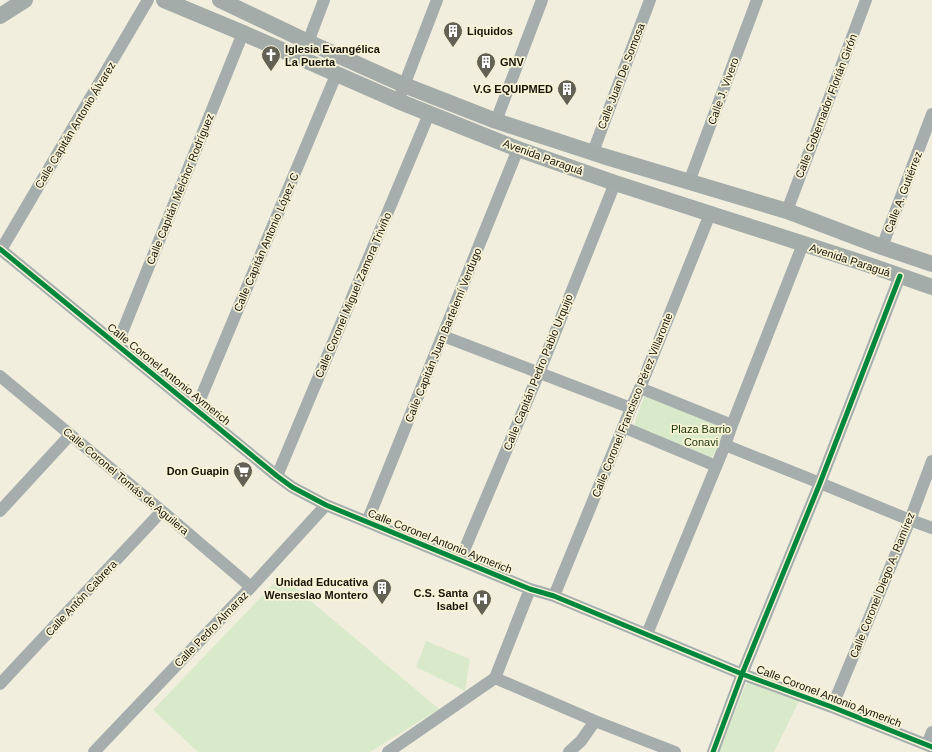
<svg xmlns="http://www.w3.org/2000/svg" width="932" height="752" viewBox="0 0 932 752" font-family="Arial,sans-serif">
  <style>
    .green { fill: #d9eaca }
    .lines { fill: none; stroke-linecap: round; stroke-linejoin: round }
    .street { stroke: #a5adad; stroke-width: 12 }
    .secondary { stroke: #a3aca9; stroke-width: 16 }
    .cycleway-casing { stroke: #f9f3d6; stroke-width: 8 }
    .cycleway { stroke: #00873e; stroke-width: 5 }
    .labels { text-anchor: middle; stroke-width: 3.5; stroke-linejoin: round; paint-order: stroke }
    .poi-label { font-size: 11px; font-weight: bold; fill: #161309; stroke: #f9f3d6; text-anchor: end }
    .street-label { font-size: 11px; fill: #161309; stroke: #f9f3d6 }
    .park-label { font-size: 11px; fill: #173508; stroke: #f9f3d6 }
  </style>
  <rect width="100%" height="100%" fill="#f1eede"/>
  <path class="green" d="M647,396L723,427L724,430L716,453L710,458L635,427V422L644,397Z
    M281,576L439,709L370,752H198L153,710Z
    M426,641L470,659L465,691L416,667Z
    M749,682L799,701L774,752H719L746,684Z"/>
  <g class="lines">
    <path class="street" d="M308,42L324,0
      M398,101L437,0
      M496,121L542,0
      M593,152L650,0
      M689,182L757,0
      M787,211L866,0
      M882,247L932,114
      M0,249L277,476L292,487L326,505L530,589L554,596L742,674L832,707L932,747
      M1,250L148,0
      M443,336L631,408
      M117,345L243,33
      M0,376L162,511L251,587
      M640,388L732,425
      M196,409L336,75
      M623,427L716,466
      M725,445L820,483L910,520L932,528
      M277,476L429,114
      M0,511L70,435
      M367,522L518,149
      M460,560L539,373L615,183
      M554,596L631,408L640,388L710,214
      M647,634L725,445L732,425L803,244
      M495,678L595,721L675,752
      M0,684L162,511
      M832,707L910,520L932,461
      M927,745L932,732
      M94,752L251,587L326,505
      M388,752L495,678L530,589
      M569,752L581,741L595,721
      M713,752L742,674L820,483L900,276"/>
    <path class="secondary" d="M164,0L243,33L398,101L518,149L615,183L869,265L932,287
      M220,0L308,42L404,85L496,121L603,156L787,211L882,247L932,264
      M0,16L25,0"/>
    <g class="cycleway-casing">
      <path id="cycleway" d="M0,249L277,476L292,487L326,505L530,589L554,596L742,674L832,707L932,747
        M713,752L742,674L820,483L900,276"/>
    </g>
    <use href="#cycleway" class="cycleway"/>
  </g>
  <defs>
    <g id="building-pin" transform="scale(1)"><path d="M0 17L-7.5 6A9.5 9.5 0 1 1 7.5 6Z" fill="#636054" stroke="#f9f3d6"/><path d="M-4-6H4V6H1V3H-1V6H-4ZM-2.5-4.3h1.7v1.8h-1.7ZM.8-4.3h1.7v1.8H.8ZM-2.5-1h1.7V.8h-1.7ZM.8-1h1.7V.8H.8Z" fill="#fff"/></g>
    <g id="church-pin" transform="scale(1)"><path d="M0 17L-7.5 6A9.5 9.5 0 1 1 7.5 6Z" fill="#636054" stroke="#f9f3d6"/><path d="M-1.2-6h2.4v3.5h3.3v2.4h-3.3V6h-2.4V-.1h-3.3v-2.4h3.3Z" fill="#fff"/></g>
    <g id="supermarket-pin" transform="scale(1)"><path d="M0 17L-7.5 6A9.5 9.5 0 1 1 7.5 6Z" fill="#636054" stroke="#f9f3d6"/><path d="M-6-5.5h2.5l.6 2H6L4.5 2H-2.5L-4.4-4H-6ZM-1.5 3.2a1.3 1.3 0 1 0 .1 0ZM3 3.2a1.3 1.3 0 1 0 .1 0Z" fill="#fff"/></g>
    <g id="hospital-pin" transform="scale(1)"><path d="M0 17L-7.5 6A9.5 9.5 0 1 1 7.5 6Z" fill="#636054" stroke="#f9f3d6"/><path d="M-5-5h3v3.5h4V-5h3V5h-3V1.5h-4V5h-3Z" fill="#fff"/></g>
  </defs>
  <g fill-rule="evenodd">
    <use href="#building-pin" x="453" y="31"/>
    <use href="#church-pin" x="271" y="55"/>
    <use href="#building-pin" x="486" y="62"/>
    <use href="#building-pin" x="567" y="89"/>
    <use href="#supermarket-pin" x="243" y="471"/>
    <use href="#building-pin" x="382" y="588"/>
    <use href="#hospital-pin" x="482" y="599"/>
  </g>
  <g class="labels">
    <g class="poi-label">
      <text x="467" y="35" text-anchor="start">Liquidos</text>
      <text x="285" y="53" text-anchor="start">Iglesia Evangélica<tspan x="285" dy="13">La Puerta</tspan></text>
      <text x="500" y="66" text-anchor="start">GNV</text>
      <text x="553" y="93">V.G EQUIPMED</text>
      <text x="229" y="475">Don Guapin</text>
      <text x="368" y="586">Unidad Educativa<tspan x="368" dy="13">Wenseslao Montero</tspan></text>
      <text x="468" y="597">C.S. Santa<tspan x="468" dy="13">Isabel</tspan></text>
    </g>
    <g class="street-label">
      <text transform="translate(621 76) rotate(-69)" y="4">Calle Juan De Somosa</text>
      <text transform="translate(723 91) rotate(-70)" y="4">Calle J. Vivero</text>
      <text transform="translate(826 106) rotate(-69)" y="4">Calle Gobernador Florián Girón</text>
      <text transform="translate(75 125) rotate(-59)" y="4">Calle Capitán Antonio Álvarez</text>
      <text transform="translate(543 157) rotate(20)" y="4">Avenida Paraguá</text>
      <text transform="translate(180 189) rotate(-68)" y="4">Calle Capitán Melchor Rodríguez</text>
      <text transform="translate(903 192) rotate(-69)" y="4">Calle A. Gutiérrez</text>
      <text transform="translate(266 242) rotate(-67)" y="4">Calle Capitán Antonio López C</text>
      <text transform="translate(850 260) rotate(18)" y="4">Avenida Paraguá</text>
      <text transform="translate(353 295) rotate(-67)" y="4">Calle Coronel Miguel Zamora Triviño</text>
      <text transform="translate(443 335) rotate(-68)" y="4">Calle Capitán Juan Bartelemí Verdugo</text>
      <text transform="translate(538 372) rotate(-68)" y="4">Calle Capitán Pedro Pablo Urquijo</text>
      <text transform="translate(169 374) rotate(39)" y="4">Calle Coronel Antonio Aymerich</text>
      <text transform="translate(632 405) rotate(-68)" y="4">Calle Coronel Francisco Pérez Villaronte</text>
      <text transform="translate(126 481) rotate(40)" y="4">Calle Coronel Tomás de Aguilera</text>
      <text transform="translate(440 541) rotate(22)" y="4">Calle Coronel Antonio Aymerich</text>
      <text transform="translate(882 585) rotate(-68)" y="4">Calle Coronel Diego A. Ramírez</text>
      <text transform="translate(81 598) rotate(-47)" y="4">Calle Antón Cabrera</text>
      <text transform="translate(211 629) rotate(-46)" y="4">Calle Pedro Almaraz</text>
      <text transform="translate(829 696) rotate(21)" y="4">Calle Coronel Antonio Aymerich</text>
    </g>
    <g class="park-label">
      <text x="701" y="433">Plaza Barrio<tspan x="701" dy="13">Conavi</tspan></text>
    </g>
  </g>
</svg>
